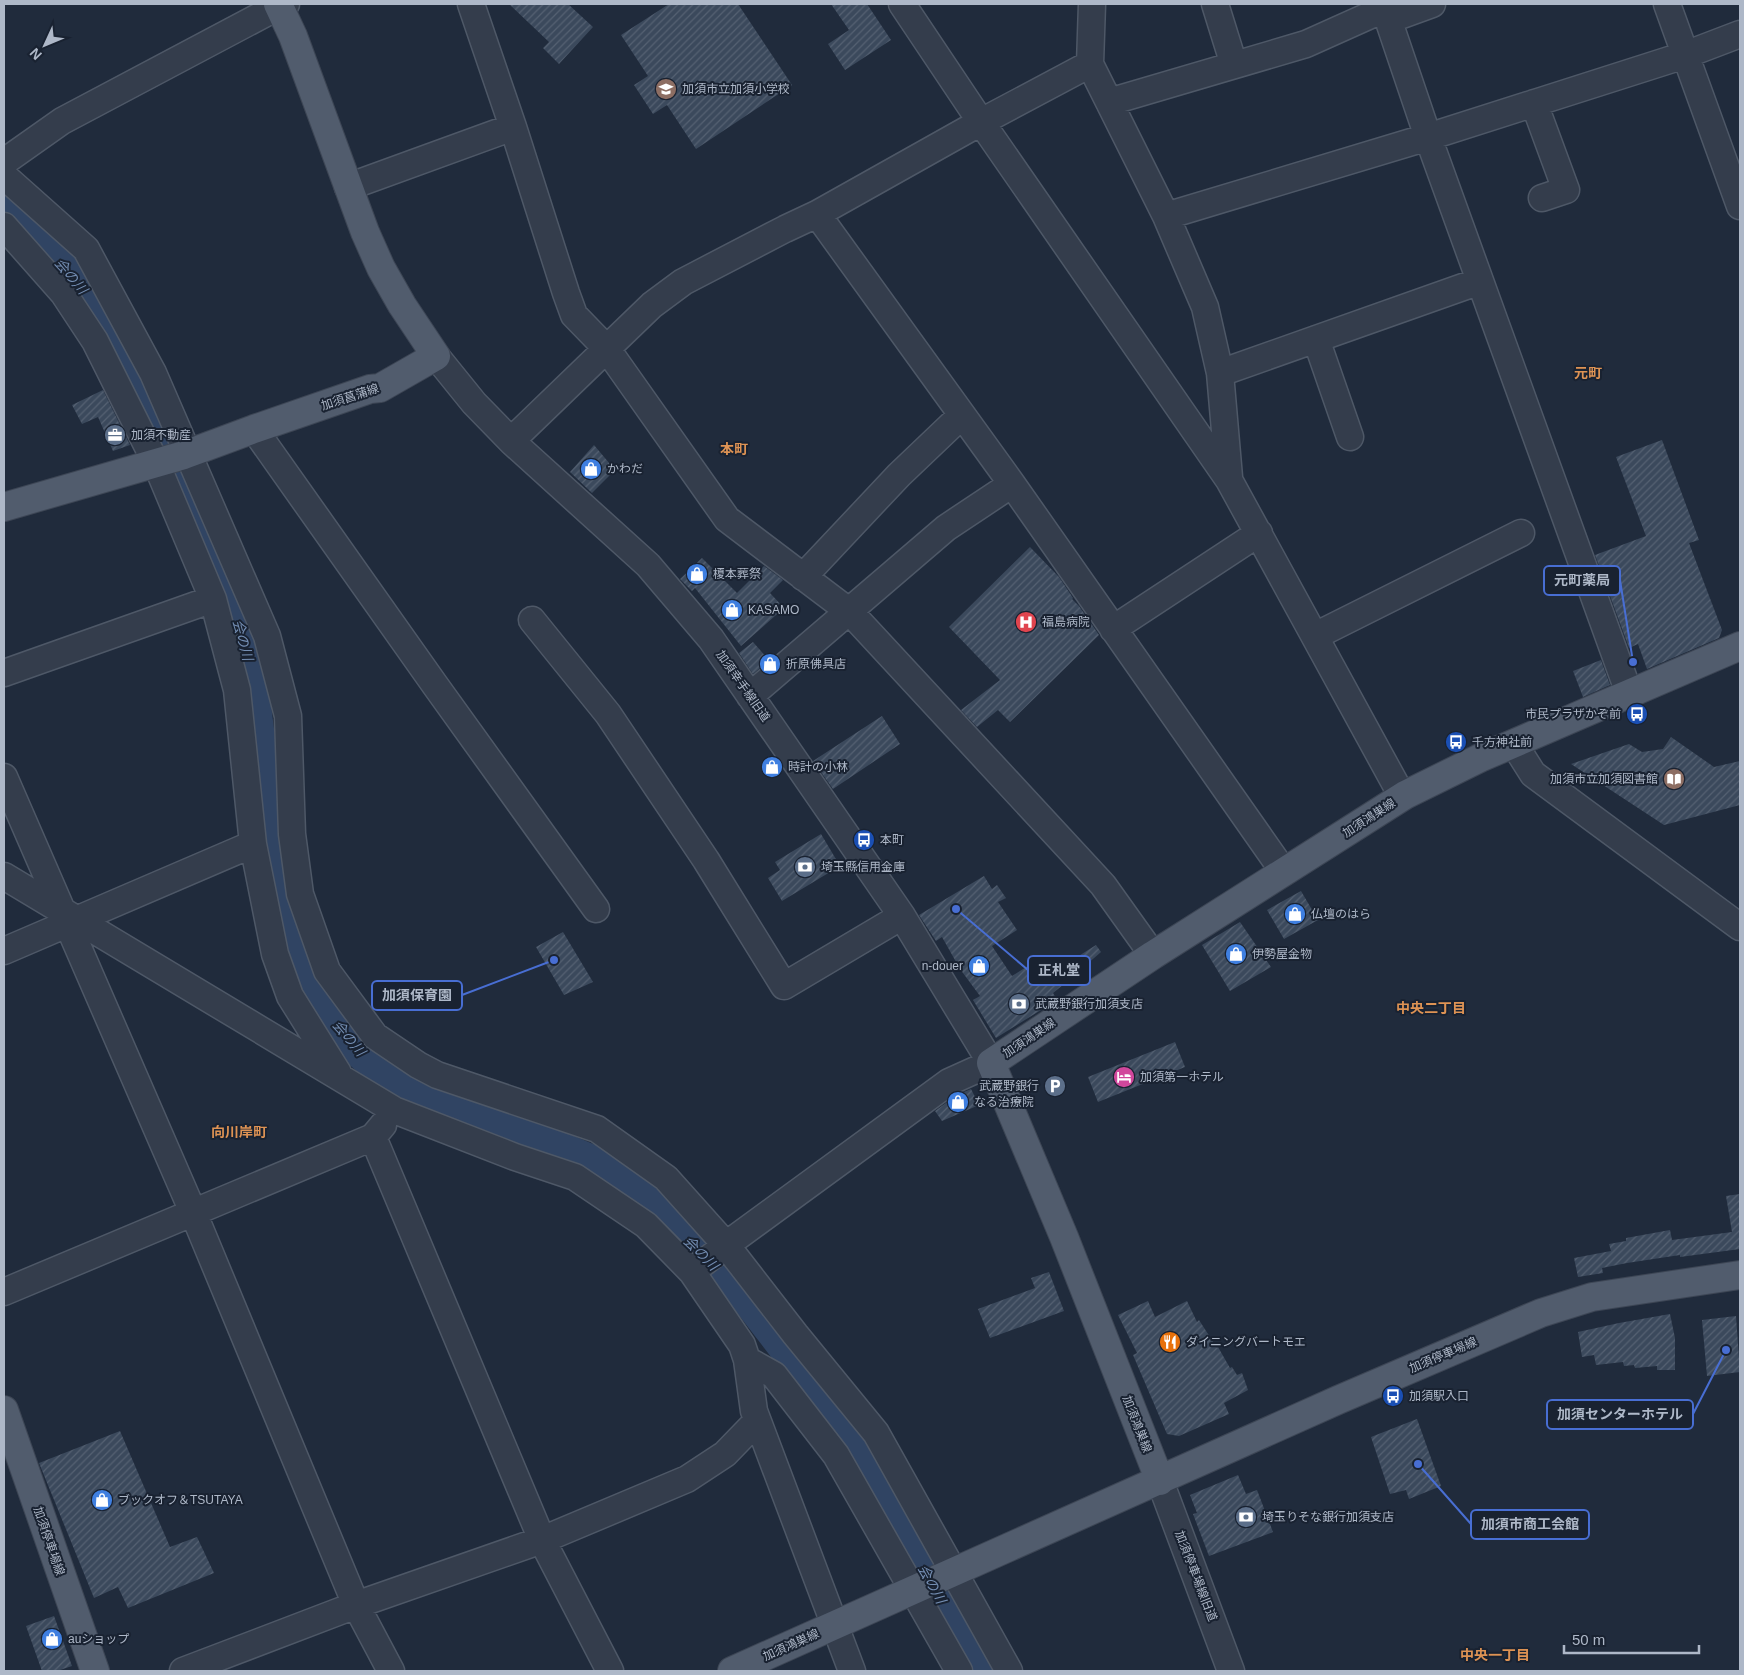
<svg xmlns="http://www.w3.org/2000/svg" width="1744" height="1675" viewBox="0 0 1744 1675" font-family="Helvetica,'Noto Sans JP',sans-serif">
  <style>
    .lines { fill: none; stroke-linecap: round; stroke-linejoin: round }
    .river { stroke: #304463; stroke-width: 32 }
    .building { fill: url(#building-hatch) }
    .minor-casing { stroke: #4e5867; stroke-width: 29 }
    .major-casing { stroke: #3d4655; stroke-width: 30 }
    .minor { stroke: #343d4c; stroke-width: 26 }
    .major { stroke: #515c6d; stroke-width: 28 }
    .labels { text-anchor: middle; stroke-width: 4; stroke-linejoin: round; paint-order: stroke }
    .poi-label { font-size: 12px; fill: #aeb8c8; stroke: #192231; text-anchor: start }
    .street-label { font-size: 12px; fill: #aeb8c8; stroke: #192231 }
    .water-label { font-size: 14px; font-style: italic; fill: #748eb3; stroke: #192231 }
    .neighbourhood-label { font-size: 14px; font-weight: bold; fill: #de9354; stroke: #192231 }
    .leader { fill: none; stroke: #486ed3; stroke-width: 2 }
    .callout-dot { fill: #486ed3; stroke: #192231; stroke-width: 2 }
    .callout { fill: #192231; stroke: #486ed3; stroke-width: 2 }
    .callout-label { font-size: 14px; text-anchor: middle; font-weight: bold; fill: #aeb8c8 }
  </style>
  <defs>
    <pattern id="building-hatch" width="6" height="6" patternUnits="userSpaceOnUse" patternTransform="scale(1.25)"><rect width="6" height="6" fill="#3b495c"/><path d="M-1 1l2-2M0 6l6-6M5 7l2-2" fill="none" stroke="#556172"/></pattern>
  </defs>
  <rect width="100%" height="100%" fill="#202b3c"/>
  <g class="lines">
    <path class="river" d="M4,203L27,223L101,312L146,407L209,529L248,651L269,816L289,937L306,983L357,1050L386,1076L600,1164L638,1191L745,1297L809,1380L920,1561L980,1671"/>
  </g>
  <path class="building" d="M509,4H568L593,27L559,64L543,48L549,42Z
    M669,4H738L792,85L696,149L667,105L653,114L634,85L648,76L621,35Z
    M831,4H867L891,40L845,70L828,44L849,30Z
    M103,390L130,445L113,451L98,417L82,424L72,405Z
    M1662,440L1699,540L1689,543L1722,630L1719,638L1647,669L1638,644L1629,648L1595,555L1646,536L1616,457Z
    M594,445L615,470L592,493L570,472Z
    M1030,547L1059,577L1073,598L1072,599L1079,606L1099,635L1010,722L998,710L977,727L961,710L1000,680L949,627Z
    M702,558L737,593L764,566L783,580L770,593L784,608L741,646L695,588L692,591L680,579Z
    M753,642L769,660L753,674L739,653Z
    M1601,660L1610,685L1583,697L1573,671Z
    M882,716L900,744L833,789L813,761Z
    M1671,737L1714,767L1740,761V805L1664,825L1571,764L1629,744L1642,752L1663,749Z
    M821,834L840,866L782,901L768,878L780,870L775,862Z
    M984,876L992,889L997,885L1006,898L998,902L1017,930L992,946L1012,976L1034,962L1044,978L1096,945L1101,952L1086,965L1089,971L1076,978L1074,976L1053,993L1057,1000L996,1038L973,1000L980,996L960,969L942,937L936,941L919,915Z
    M1301,891L1318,920L1284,939L1267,910Z
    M1240,922L1271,967L1230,991L1202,945Z
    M563,932L593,982L564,995L536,947Z
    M1175,1042L1185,1067L1098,1102L1088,1077Z
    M971,1089L979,1105L942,1121L935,1111L957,1095Z
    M1740,1194V1249L1680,1257V1255L1627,1263L1602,1268L1603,1273L1578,1277L1574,1258L1611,1251L1609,1244L1626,1241V1238L1670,1230L1672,1240L1732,1232L1726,1196Z
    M1049,1272L1064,1311L990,1338L978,1309L1035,1288L1031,1278Z
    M1148,1301L1155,1317L1187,1301L1197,1322L1199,1320L1217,1348L1218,1347L1230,1368L1232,1367L1237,1375L1242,1373L1248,1390L1224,1403L1229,1414L1179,1436L1167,1434L1133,1355L1137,1353L1118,1315Z
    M1670,1314L1675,1338V1370H1657V1366L1635,1368L1634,1365L1624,1366L1623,1362L1596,1365L1594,1355L1582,1357L1578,1332L1619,1323Z
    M1736,1316L1740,1372L1707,1376L1702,1320Z
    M1417,1419L1441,1486L1409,1499L1406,1490L1390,1494L1371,1437Z
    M120,1431L170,1547L197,1537L214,1573L128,1608L118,1587L94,1598L39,1463Z
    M1238,1475L1246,1494L1257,1490L1273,1532L1209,1556L1193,1514L1197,1513L1190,1495Z
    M54,1616L72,1666L57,1671H42L26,1626Z"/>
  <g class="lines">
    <g class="minor-casing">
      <path id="minor" d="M471,4L513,127L566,293L574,315L607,349L727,519L850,612L1103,885L1153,955
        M902,4L981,122L1229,480L1396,785L1405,795
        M1092,4L1090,64L1166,216L1205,307L1220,373L1229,477
        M1215,4L1234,65
        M1383,4L1428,137L1629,693
        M1667,4L1740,206
        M1388,20L1432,4
        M1109,102L1306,44L1384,9
        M1534,103L1566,190L1542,198
        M4,162L62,121L279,6L286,4
        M4,176L86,249L153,373L267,636L288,716L292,834L300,894L327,971L375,1036L418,1065L437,1075L597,1129L666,1178L726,1245L795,1334L876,1433L1009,1671
        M348,187L513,127
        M817,214L1012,484L1284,872
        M1166,216L1428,137L1685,55L1740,34
        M4,226L64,294L95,341L156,463L213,599L237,690L253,844L275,954L290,996L338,1073
        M1316,339L1350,437
        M436,356L474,403L511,441L648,565L711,639L902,916L991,1063L949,1082L726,1245L692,1272
        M1220,373L1480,281
        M254,429L435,685L596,909
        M511,441L652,305L683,282L785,229L817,214L981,122L1090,64
        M803,577L899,475L962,415
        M532,620L608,714L706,860L784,986L902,916
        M1113,629L1259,533
        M1315,636L1521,533
        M4,673L213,599
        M750,696L946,528L1012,484
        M1514,744L1533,774L1740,927
        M4,777L193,1212L356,1605L391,1671
        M4,876L394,1110L515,1157L575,1177L646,1225L692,1272L742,1345L747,1360L754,1411L852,1671
        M4,951L253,844
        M373,1137L542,1540L610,1671
        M4,1292L373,1137L383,1125
        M747,1360L774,1375L836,1455L959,1671
        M1160,1481L1231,1671
        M183,1671L356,1605L542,1540L687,1479L725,1454L757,1421"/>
    </g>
    <g class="major-casing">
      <path id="major" d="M4,507L184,455L254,429L370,389L380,388L436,356L402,305L381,268L365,232L293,36L278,4
        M4,1410L95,1671
        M1160,1481L1064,1237L991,1063L1153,955L1405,795L1480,758L1740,646
        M732,1671L1338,1400L1541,1313L1592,1297L1740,1275"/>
    </g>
    <use href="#minor" class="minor"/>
    <use href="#major" class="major"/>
  </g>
  <defs>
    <g id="school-disc" transform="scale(1.125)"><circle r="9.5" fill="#8d6e63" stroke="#192231"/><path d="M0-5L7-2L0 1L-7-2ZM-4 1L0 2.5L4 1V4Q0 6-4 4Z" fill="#fff"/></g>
    <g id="office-disc" transform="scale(1.125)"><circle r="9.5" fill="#5c6f8a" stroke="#192231"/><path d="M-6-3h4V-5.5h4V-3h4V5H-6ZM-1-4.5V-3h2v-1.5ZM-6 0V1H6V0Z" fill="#fff"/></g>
    <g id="shop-disc" transform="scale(1.125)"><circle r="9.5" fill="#3f7fe0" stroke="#192231"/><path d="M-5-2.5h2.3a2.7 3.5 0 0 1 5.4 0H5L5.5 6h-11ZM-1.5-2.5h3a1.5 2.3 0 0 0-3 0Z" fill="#fff"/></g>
    <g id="hospital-disc" transform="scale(1.125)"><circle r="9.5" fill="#e0444e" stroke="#192231"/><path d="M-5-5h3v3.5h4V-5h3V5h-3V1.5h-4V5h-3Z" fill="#fff"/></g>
    <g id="bus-disc" transform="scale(1.125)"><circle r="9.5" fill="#1a4fb4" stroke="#192231"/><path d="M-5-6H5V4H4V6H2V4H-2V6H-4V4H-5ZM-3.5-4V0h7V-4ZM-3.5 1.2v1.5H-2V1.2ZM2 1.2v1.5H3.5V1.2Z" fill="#fff"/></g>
    <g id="library-disc" transform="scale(1.125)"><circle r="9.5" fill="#8d6e63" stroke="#192231"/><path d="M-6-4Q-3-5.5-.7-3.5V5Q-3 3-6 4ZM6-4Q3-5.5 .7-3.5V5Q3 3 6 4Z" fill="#fff"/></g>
    <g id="bank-disc" transform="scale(1.125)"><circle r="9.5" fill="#5c6f8a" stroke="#192231"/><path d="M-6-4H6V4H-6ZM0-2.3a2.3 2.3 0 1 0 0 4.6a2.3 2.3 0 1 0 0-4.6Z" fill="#fff"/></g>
    <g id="hotel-disc" transform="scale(1.125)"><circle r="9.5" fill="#d1479c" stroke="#192231"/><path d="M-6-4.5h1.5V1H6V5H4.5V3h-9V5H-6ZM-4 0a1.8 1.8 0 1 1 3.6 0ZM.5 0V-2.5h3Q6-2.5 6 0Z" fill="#fff"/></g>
    <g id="parking-disc" transform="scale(1.125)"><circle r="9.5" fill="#5c6f8a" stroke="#192231"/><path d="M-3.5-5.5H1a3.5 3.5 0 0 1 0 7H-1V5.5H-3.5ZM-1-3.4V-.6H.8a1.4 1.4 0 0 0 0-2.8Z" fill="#fff"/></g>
    <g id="restaurant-disc" transform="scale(1.125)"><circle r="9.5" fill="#e8710a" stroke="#192231"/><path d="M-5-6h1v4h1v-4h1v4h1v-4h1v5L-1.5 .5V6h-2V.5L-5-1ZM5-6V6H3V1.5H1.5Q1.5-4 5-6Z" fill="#fff"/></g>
  </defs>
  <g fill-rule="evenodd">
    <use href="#school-disc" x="666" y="89"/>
    <use href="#office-disc" x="115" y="435"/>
    <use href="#shop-disc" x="591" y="469"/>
    <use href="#shop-disc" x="697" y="574"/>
    <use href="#shop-disc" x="732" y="610"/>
    <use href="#hospital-disc" x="1026" y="622"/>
    <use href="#shop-disc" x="770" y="664"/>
    <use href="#bus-disc" x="1637" y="714"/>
    <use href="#bus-disc" x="1456" y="742"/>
    <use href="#shop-disc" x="772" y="767"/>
    <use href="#library-disc" x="1674" y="779"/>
    <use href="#bus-disc" x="864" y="840"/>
    <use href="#bank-disc" x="805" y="867"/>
    <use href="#shop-disc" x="1295" y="914"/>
    <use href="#shop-disc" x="1236" y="954"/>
    <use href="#shop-disc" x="979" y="966"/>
    <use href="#bank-disc" x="1019" y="1004"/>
    <use href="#hotel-disc" x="1124" y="1077"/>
    <use href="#parking-disc" x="1055" y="1086"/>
    <use href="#shop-disc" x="958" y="1102"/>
    <use href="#restaurant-disc" x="1170" y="1342"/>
    <use href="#bus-disc" x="1393" y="1396"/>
    <use href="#shop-disc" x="102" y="1500"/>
    <use href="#bank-disc" x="1246" y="1517"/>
    <use href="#shop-disc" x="52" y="1639"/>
  </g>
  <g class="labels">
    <g class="poi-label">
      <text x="682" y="93">加須市立加須小学校</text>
      <text x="131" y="439">加須不動産</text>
      <text x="607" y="473">かわだ</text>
      <text x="713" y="578">榎本葬祭</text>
      <text x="748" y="614">KASAMO</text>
      <text x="1042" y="626">福島病院</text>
      <text x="786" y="668">折原佛具店</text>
      <text x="1621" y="718" text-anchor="end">市民プラザかぞ前</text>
      <text x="1472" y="746">千方神社前</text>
      <text x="788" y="771">時計の小林</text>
      <text x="1658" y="783" text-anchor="end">加須市立加須図書館</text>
      <text x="880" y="844">本町</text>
      <text x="821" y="871">埼玉縣信用金庫</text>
      <text x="1311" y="918">仏壇のはら</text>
      <text x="1252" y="958">伊勢屋金物</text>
      <text x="963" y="970" text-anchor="end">n-douer</text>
      <text x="1035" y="1008">武蔵野銀行加須支店</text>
      <text x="1140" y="1081">加須第一ホテル</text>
      <text x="1039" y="1090" text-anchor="end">武蔵野銀行</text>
      <text x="974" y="1106">なる治療院</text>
      <text x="1186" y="1346">ダイニングバートモエ</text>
      <text x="1409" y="1400">加須駅入口</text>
      <text x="118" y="1504">ブックオフ＆TSUTAYA</text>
      <text x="1262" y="1521">埼玉りそな銀行加須支店</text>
      <text x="68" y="1643">auショップ</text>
    </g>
    <g class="street-label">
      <text transform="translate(350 397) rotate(-18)" y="4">加須菖蒲線</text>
      <text transform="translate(743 686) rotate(55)" y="4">加須幸手線旧道</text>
      <text transform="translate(1369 818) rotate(-33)" y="4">加須鴻巣線</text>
      <text transform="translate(1029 1038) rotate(-34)" y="4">加須鴻巣線</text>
      <text transform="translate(1443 1355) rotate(-23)" y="4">加須停車場線</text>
      <text transform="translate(1137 1424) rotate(69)" y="4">加須鴻巣線</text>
      <text transform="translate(49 1541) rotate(71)" y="4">加須停車場線</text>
      <text transform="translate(1196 1576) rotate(69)" y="4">加須停車場線旧道</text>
      <text transform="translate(791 1645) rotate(-24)" y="4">加須鴻巣線</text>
    </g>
    <g class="water-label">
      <text transform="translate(71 276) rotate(50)" y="5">会の川</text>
      <text transform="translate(243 640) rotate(75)" y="5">会の川</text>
      <text transform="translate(349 1038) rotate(50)" y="5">会の川</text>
      <text transform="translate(701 1253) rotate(45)" y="5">会の川</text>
      <text transform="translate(932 1584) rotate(61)" y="5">会の川</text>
    </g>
    <g class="neighbourhood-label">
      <text x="1588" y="378">元町</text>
      <text x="734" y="454">本町</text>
      <text x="1431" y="1013">中央二丁目</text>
      <text x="239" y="1137">向川岸町</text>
      <text x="1495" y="1660">中央一丁目</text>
    </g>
  </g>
  <path class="leader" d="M1633 662L1620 580M956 909L1028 970M554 960L462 995M1726 1350L1693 1414M1418 1464L1471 1524"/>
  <g class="callout-dot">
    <circle cx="1633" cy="662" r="5"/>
    <circle cx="956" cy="909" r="5"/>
    <circle cx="554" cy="960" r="5"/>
    <circle cx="1726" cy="1350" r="5"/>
    <circle cx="1418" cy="1464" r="5"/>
  </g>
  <g class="callout">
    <rect x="1544" y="566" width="76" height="29" rx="5"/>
    <rect x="1028" y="956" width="62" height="29" rx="5"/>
    <rect x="372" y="981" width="90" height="29" rx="5"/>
    <rect x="1547" y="1400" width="146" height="29" rx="5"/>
    <rect x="1471" y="1510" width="118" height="29" rx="5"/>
  </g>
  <g class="callout-label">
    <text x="1582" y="585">元町薬局</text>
    <text x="1059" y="975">正札堂</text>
    <text x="417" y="1000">加須保育園</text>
    <text x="1620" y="1419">加須センターホテル</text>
    <text x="1530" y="1529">加須市商工会館</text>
  </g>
  <rect width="1744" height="1675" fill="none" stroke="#aeb8c8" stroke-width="10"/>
  <g transform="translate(45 45) rotate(226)" stroke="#192231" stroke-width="4" paint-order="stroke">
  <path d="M0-4L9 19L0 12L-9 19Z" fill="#aeb8c8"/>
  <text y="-8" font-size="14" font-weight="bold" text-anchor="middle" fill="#aeb8c8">N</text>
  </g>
  <path d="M1564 1645v8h135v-8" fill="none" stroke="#aeb8c8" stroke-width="2.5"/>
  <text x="1572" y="1645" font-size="15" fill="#aeb8c8" stroke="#192231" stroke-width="4" paint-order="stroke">50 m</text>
</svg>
